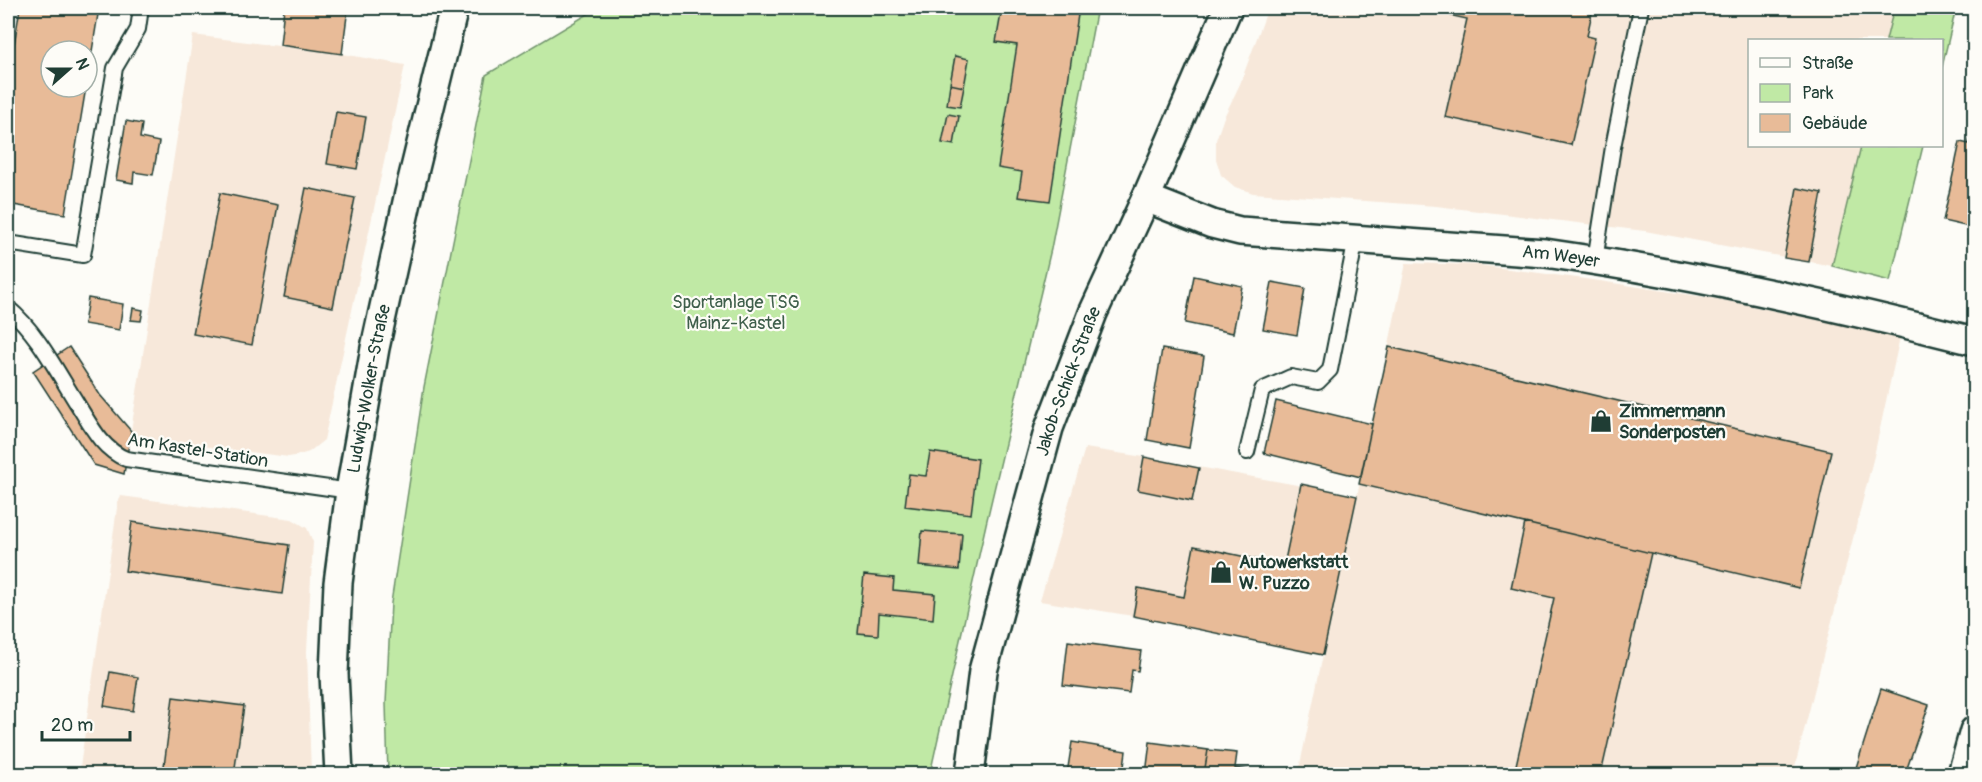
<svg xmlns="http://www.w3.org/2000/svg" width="1982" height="782" viewBox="0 0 1982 782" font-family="Pangolin,sans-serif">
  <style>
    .built { fill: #f7e8da }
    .green { fill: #c0e9a5; stroke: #70936c; stroke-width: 1.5 }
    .building { fill: #e8bb98; stroke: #1f3d34; stroke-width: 1.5 }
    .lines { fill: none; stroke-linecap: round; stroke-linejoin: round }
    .lane-casing { stroke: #1f3d34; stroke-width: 18 }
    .street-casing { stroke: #1f3d34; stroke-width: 32 }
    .lane { stroke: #fdfcf7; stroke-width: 14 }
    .street { stroke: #fdfcf7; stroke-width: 27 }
    .labels { text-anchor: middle; stroke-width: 4.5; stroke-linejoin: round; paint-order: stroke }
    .street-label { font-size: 18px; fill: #1f3d34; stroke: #fdfcf7 }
    .park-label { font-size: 18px; fill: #3f5f4b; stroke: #fdfcf7 }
    .poi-label { font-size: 18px; font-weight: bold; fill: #1f3d34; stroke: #fdfcf7; text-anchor: start }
  </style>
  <rect width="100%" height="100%" fill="#fdfcf7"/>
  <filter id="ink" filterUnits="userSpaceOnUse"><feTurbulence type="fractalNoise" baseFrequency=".0167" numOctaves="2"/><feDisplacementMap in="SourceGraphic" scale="12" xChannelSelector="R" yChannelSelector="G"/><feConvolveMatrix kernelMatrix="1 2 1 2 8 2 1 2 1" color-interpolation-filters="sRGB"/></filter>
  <g filter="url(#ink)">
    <path class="built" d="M1268,8H1894L1886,40H1750V146H1861L1832,266L1645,231L1436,206L1253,193L1235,187L1221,175L1216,159V140L1224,117L1240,84Z
      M193,35L342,54L405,65L324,440L309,452L299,455L289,457L130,437Z
      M1406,263L1479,265L1600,281L1723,300L1900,337L1874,456L1793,774H1298L1323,655L1133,616L1040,601L1085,448L1144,457L1357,496Z
      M121,496L292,519L307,528L313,542L307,651L311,774H79L118,501Z"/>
    <path class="green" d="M598,8H1097L1051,249L986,524L930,774H388L386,703L391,603L424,387L486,75Z
      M1894,8H1956L1942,67V40H1886Z
      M1861,146H1923L1890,281L1832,266Z"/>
    <path class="building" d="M20,8H99L87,82V51H51V87H86L65,214L8,204V82Z
      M284,8H348L342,54L280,45Z
      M1002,8H1079L1050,201L1018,197L1022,172L998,168L1017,45L996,42Z
      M1417,8H1593L1587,36L1595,38L1571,145L1445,117L1467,19Z
      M955,56L969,59L964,87L950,84Z
      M950,84L964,87L960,107L947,105Z
      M336,112L366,117L357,169L327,164Z
      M948,114L959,116L954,145L942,143Z
      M126,121L142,124L140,138L159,142L153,175L134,172L133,183L116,180Z
      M1973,121L1974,122V145L1969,144Z
      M1960,142L1974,145V228L1943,221Z
      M306,188L355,198L333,307L284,297Z
      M1797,188L1822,193L1809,262L1784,258Z
      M220,193L278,205L252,345L193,334Z
      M1194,276L1242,286L1233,333L1185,323Z
      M1272,282L1305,288L1297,335L1263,329Z
      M88,298L123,304L119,330L84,324Z
      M133,308L143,310L141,321L131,320Z
      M69,347L100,395L131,431L124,474L94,465L33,371Z
      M1389,347L1831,451L1799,588L1359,484Z
      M1162,349L1204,356L1189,448L1147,440Z
      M1276,401L1372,424L1361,477L1264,453Z
      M930,452L978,459L971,514L905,506L909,474L926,476Z
      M1144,457L1199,468L1192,501L1138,490Z
      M1301,484L1357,496L1323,655L1133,616L1138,588L1184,597L1194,546L1284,565Z
      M132,522L289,545L282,594L125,571Z
      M1525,523L1651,553L1601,774H1514L1554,598L1511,588Z
      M922,531L962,534L959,570L919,566Z
      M864,575L894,578L893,590L935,594L933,619L879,613L878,635L858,633Z
      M1068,641L1141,651L1138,671L1132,670L1129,693L1063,685Z
      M110,672L138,677L133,711L104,706Z
      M1881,689L1929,705L1905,774H1854Z
      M173,697L244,706L234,774H163Z
      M1072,742L1126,751L1123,774H1067Z
      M1150,742L1208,750L1204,774H1146Z
      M1208,750L1237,753L1235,768L1261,772V774H1204Z"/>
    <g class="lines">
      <g class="lane-casing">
        <path id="lane" d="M8,243L83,255L115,68L138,29L141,8
          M1595,260L1613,147L1641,8
          M8,308C38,333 57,372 78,405C91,426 102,449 126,459L350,491
          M1247,452L1262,390L1291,377L1318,382L1330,370L1356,239"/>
      </g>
      <g class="street-casing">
        <g id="street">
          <path id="s1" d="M1146,198L1212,224L1240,231L1545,253C1690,274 1832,305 1974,341"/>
          <path id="s2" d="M339,774L334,674L338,583L350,491L375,348L409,193L454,8"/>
          <path id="s3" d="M970,774L983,671L1049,428L1093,313L1146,198L1228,8"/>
          <path d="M1962,774L1974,731"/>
        </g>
      </g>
      <use href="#lane" class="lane"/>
      <use href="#street" class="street"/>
    </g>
  </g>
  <defs>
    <g id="shop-bare" transform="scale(1.8)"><path d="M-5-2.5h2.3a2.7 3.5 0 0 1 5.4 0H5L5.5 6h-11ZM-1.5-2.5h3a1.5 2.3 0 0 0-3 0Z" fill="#1f3d34" stroke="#fdfcf7" stroke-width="2.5" paint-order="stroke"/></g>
  </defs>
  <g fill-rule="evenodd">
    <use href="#shop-bare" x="1601" y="421"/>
    <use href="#shop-bare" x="1221" y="572"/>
  </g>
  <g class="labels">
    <g class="street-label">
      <text dy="6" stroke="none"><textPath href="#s1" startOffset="422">Am Weyer</textPath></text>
      <text dy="6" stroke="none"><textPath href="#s3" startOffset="406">Jakob-Schick-Straße</textPath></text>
      <text dy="6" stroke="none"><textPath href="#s2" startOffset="388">Ludwig-Wolker-Straße</textPath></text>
      <text transform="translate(198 450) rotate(9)" y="6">Am Kastel-Station</text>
    </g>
    <g class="park-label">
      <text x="736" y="308">Sportanlage TSG<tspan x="736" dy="21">Mainz-Kastel</tspan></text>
    </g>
    <g class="poi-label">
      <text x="1619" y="417">Zimmermann<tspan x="1619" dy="21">Sonderposten</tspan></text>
      <text x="1239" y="568">Autowerkstatt<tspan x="1239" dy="21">W. Puzzo</tspan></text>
    </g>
  </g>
  <rect width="1982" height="782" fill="none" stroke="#fdfcf7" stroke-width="30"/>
  <rect x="15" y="15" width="1952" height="752" fill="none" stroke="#1f3d34" stroke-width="2" filter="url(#ink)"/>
  <rect x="1748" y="39" width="195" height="108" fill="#fdfcf7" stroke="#a4b0a9" stroke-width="1.5"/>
  <rect x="1760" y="58" width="30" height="9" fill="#fdfcf7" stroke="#a4b0a9" stroke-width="1.5"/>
  <text x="1802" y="69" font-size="18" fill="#1f3d34">Straße</text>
  <rect x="1760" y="84" width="30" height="18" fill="#c0e9a5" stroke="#a4b0a9" stroke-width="1.5"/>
  <text x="1802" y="99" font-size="18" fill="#1f3d34">Park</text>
  <rect x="1760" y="114" width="30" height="18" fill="#e8bb98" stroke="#a4b0a9" stroke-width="1.5"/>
  <text x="1802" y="129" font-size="18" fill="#1f3d34">Gebäude</text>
  <g transform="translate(69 69) rotate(69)"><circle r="28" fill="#fdfcf7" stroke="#a4b0a9" stroke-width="1.5"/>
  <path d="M0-4.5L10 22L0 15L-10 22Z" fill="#1f3d34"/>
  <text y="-9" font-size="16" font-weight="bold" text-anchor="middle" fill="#1f3d34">N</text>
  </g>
  <path d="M42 731v9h88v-9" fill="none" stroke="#1f3d34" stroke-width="3"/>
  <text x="51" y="731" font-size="18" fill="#1f3d34" stroke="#fdfcf7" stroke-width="4.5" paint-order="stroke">20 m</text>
</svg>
